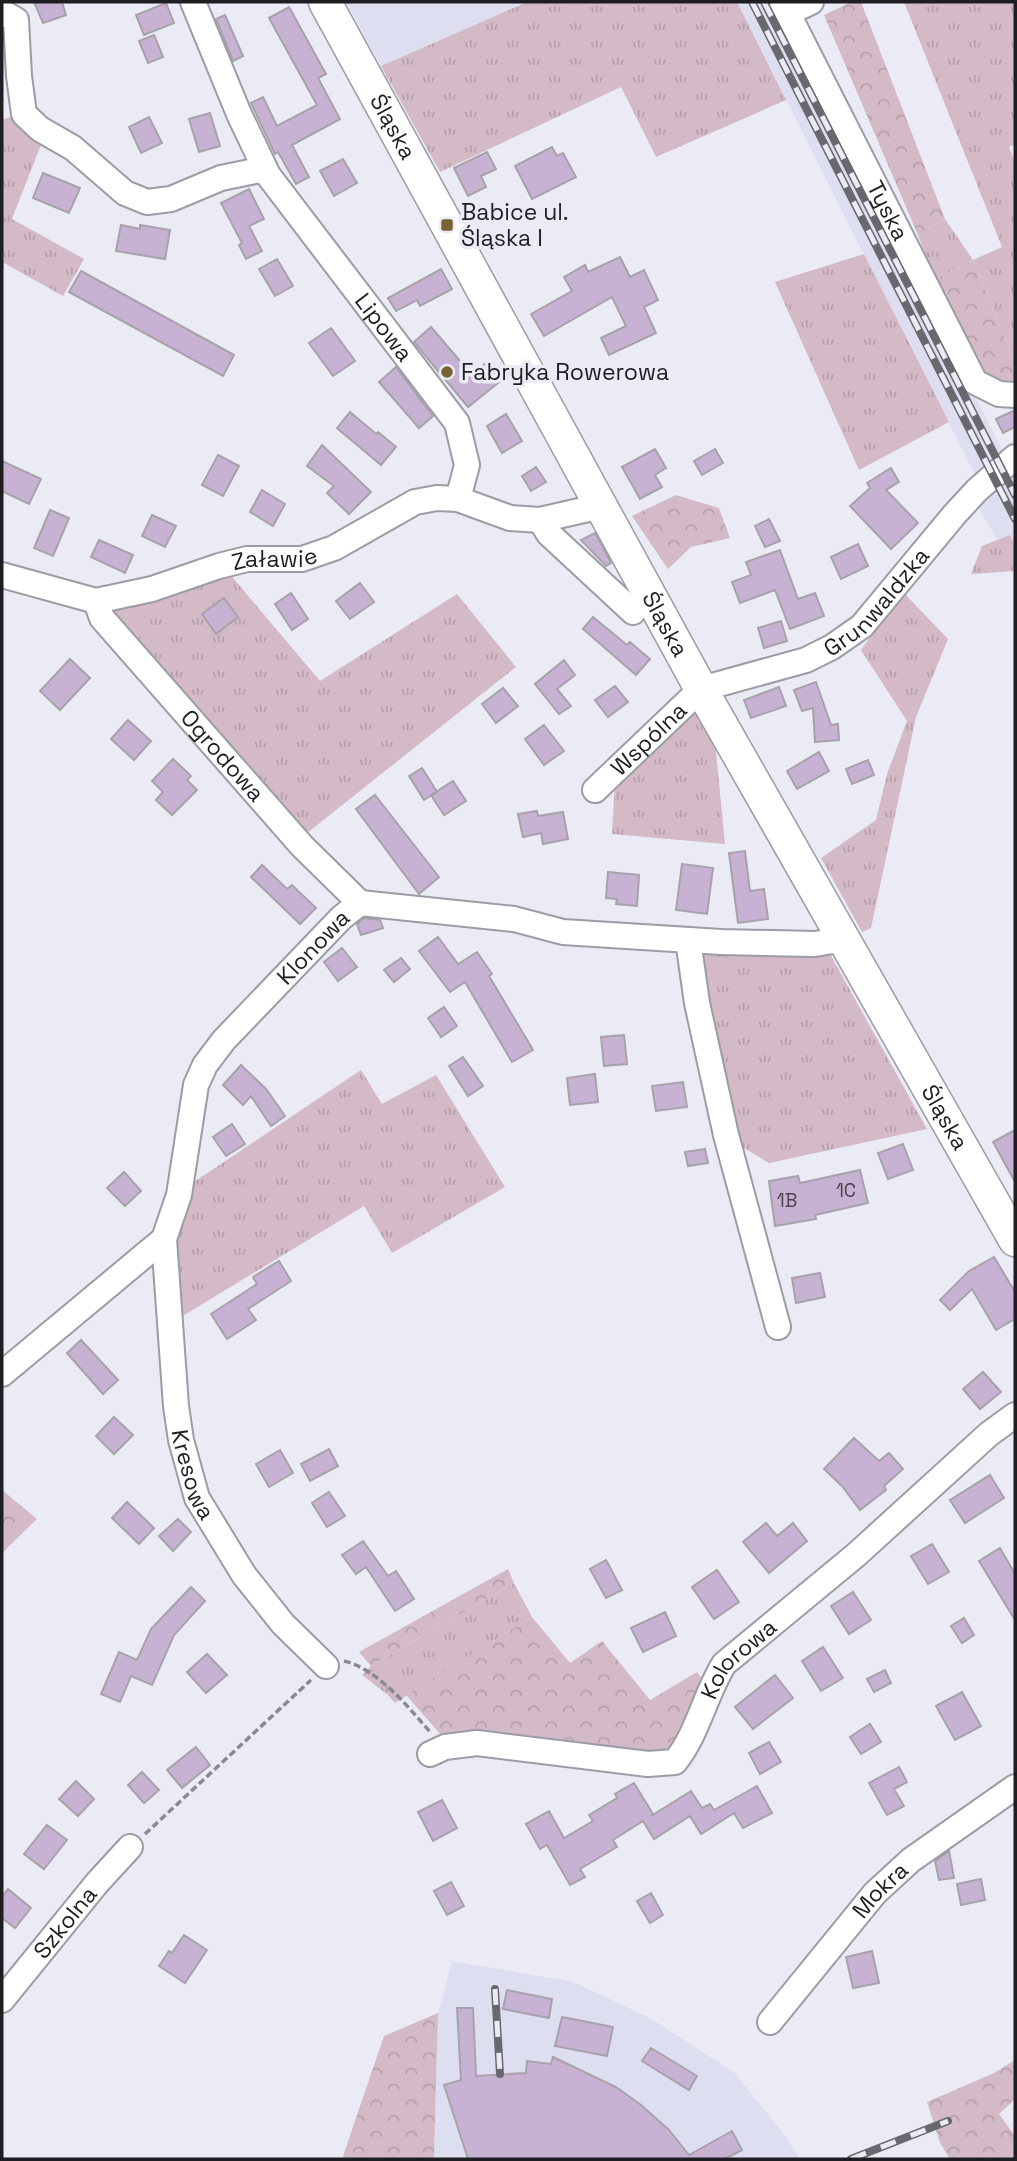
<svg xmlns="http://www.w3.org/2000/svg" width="1017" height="2161" viewBox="0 0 1017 2161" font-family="'Space Grotesk',sans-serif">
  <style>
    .built { fill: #dddff0 }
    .grass { fill: url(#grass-tufts) }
    .forest { fill: url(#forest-crowns) }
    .building { fill: #c8b2d4; stroke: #a7a2aa; stroke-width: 2 }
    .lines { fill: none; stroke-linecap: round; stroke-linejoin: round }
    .minor-casing { stroke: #9b9ca5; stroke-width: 28 }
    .major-casing { stroke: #9b9ca5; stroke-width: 35 }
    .path { stroke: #898990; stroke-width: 3.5; stroke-dasharray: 7 3.5; stroke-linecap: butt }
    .minor { stroke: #fff; stroke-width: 24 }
    .major { stroke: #fff; stroke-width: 32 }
    .rail-casing { stroke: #68696f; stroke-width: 8 }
    .rail { stroke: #eaebf5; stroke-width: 5; stroke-dasharray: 16; stroke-linecap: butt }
    .poi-dot { fill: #786332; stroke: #eaebf5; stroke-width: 2.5 }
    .labels { text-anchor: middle; stroke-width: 7; stroke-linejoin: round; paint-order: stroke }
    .number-label { font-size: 19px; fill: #48434e }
    .street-label { font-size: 23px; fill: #1e1e22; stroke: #eaebf5 }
    .poi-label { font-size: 23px; fill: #1e1e22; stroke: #eaebf5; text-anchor: start }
  </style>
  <defs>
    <pattern id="grass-tufts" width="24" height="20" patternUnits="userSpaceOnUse" patternTransform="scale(1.75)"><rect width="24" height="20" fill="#d4bac7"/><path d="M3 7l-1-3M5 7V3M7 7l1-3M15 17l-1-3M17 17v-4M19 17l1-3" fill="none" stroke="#b69fab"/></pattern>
    <pattern id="forest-crowns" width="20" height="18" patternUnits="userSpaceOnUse" patternTransform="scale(1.75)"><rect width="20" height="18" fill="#d4bac7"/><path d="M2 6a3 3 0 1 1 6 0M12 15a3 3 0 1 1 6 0" fill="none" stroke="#b69fab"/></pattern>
  </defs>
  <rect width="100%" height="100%" fill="#eaebf5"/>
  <path class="built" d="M346,2H527L381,66Z
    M737,2H775L820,91L1015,475V545L1010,535L998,540L978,508L986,497Z
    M452,1961L573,1982L648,2017L734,2072L783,2133L800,2159H434L438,2013Z"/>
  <path class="grass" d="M527,2H737L786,100L656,157L621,87L440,172L381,66Z
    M904,2H1015V144L1009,147L1015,163V363L973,260L935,279L918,235L945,219L973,260L1002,247Z
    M17,114L44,137L12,219L84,259L63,296L4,263L2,278V120Z
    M864,254L949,422L859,470L775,282Z
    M1010,535L1015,545V571L971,574L982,546Z
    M228,572L320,681L457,594L516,667L302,837L104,610Z
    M903,592L948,639L916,717L871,928L862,932L821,858L876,820L887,774L907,721L861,650Z
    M684,691L715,742L725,844L612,834L616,762Z
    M706,948L830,954L927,1129L769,1163L736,1143L697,962Z
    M361,1070L382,1104L436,1075L505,1187L392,1253L364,1206L181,1317L170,1244L185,1188Z
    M514,1583L532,1617L395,1703L388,1695L362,1675L371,1666Z"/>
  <path class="forest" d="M851,2H861L945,219L918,235L824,15Z
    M973,260L1015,363V391L976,370L935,279Z
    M676,495L719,508L730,538L691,547L668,569L632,516Z
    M2,1490L37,1519L2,1553Z
    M508,1569L514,1583L371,1666L359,1652Z
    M532,1617L570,1663L602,1641L650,1700L697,1672L706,1685L668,1753L640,1755L442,1736L406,1695Z
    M438,2013L434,2159H345L343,2156L384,2036Z
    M1015,2060V2099L999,2114L1015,2136V2159H950L940,2143L927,2102L994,2073Z"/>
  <path class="building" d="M34,2H62L66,15L43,23Z
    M166,3L174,23L144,35L136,15Z
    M289,7L326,74L318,78L340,119L292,145L309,177L296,184L278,152L275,154L251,103L263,97L277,126L317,105L269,18Z
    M225,15L243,56L233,61L216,19Z
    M154,35L163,57L148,63L139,41Z
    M210,113L220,146L199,152L189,119Z
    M149,117L162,143L141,153L129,127Z
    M552,147L557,156L563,153L576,177L532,199L515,166Z
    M487,152L496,169L481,176L486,187L468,196L454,168Z
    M343,159L357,183L334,196L320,171Z
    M43,173L80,188L69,213L33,198Z
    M249,189L264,219L249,226L262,251L246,259L239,245L242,243L221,203Z
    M121,225L140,229V225L170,230L165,259L116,251Z
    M620,257L630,277L644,270L658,300L644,307L656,333L609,355L601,338L626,326L612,297L544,336L531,314L572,291L564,277L585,265L588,272Z
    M277,259L293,286L275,296L259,269Z
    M441,269L452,289L420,306L417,300L396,311L388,298Z
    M81,271L234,355L223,376L69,292Z
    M431,327L472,375L487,362L503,379L468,407L414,342Z
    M331,328L355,361L333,376L309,343Z
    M396,367L433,416L419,428L379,382Z
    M1015,410V427L1003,433L996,419Z
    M350,412L376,434L378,432L396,447L381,465L337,428Z
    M506,414L522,441L502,453L487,426Z
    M322,445L371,492L349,514L327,493L334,486L307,466Z
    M655,449L666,468L655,475L662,487L640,499L622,467Z
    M715,449L723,463L702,475L694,461Z
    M218,455L239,466L223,496L202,485Z
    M2,461L41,479L29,504L2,491Z
    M536,467L546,482L531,491L522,476Z
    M891,468L899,482L886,490L918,523L891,549L850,506L870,488L867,483Z
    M262,490L285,504L273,526L250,512Z
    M50,510L69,518L53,556L34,548Z
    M152,515L176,526L165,547L142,536Z
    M769,519L780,541L765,547L755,526Z
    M595,533L611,563L606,566L581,540Z
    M99,540L133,555L125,573L91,557Z
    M858,544L868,566L841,579L831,557Z
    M780,550L798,599L815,593L824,616L790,629L775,590L740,603L732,582L751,575L746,562Z
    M360,583L374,602L350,619L336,601Z
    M291,593L308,619L292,630L275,604Z
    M224,598L238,617L216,634L202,614Z
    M593,617L627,645L630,642L650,659L636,675L583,629Z
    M781,621L787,641L764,648L758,628Z
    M70,659L90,678L60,710L40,691Z
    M564,660L575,675L557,689L571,706L559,714L535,684Z
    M816,682L831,725L838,724L839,740L815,742L813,708L802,711L794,690Z
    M615,686L628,702L608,717L595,700Z
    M779,687L786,706L751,718L744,700Z
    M503,688L518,706L496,723L482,704Z
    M128,720L151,741L134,760L111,739Z
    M544,725L564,751L544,765L525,739Z
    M819,752L829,771L797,789L787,771Z
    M173,759L191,776L187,780L197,790L172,815L156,800L163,792L152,781Z
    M868,760L874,775L852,784L846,769Z
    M422,768L437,792L424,800L409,776Z
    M453,781L466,801L444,815L431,795Z
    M375,795L439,877L419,894L356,809Z
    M537,811L538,816L563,812L568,839L543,844L541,833L523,837L518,814Z
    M745,851L750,891L764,889L768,919L738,923L729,853Z
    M682,864L713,868L707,914L676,910Z
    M262,865L287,889L292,885L316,908L300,924L251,877Z
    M608,872L639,875L637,906L616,904L617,899L606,898Z
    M364,918L380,920L383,928L361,935L357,924Z
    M438,937L458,964L477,952L492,974L489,976L533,1050L512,1062L465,982L450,992L419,951Z
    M342,948L357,967L338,981L324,962Z
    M401,958L410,969L394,982L384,970Z
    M444,1007L457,1026L441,1037L428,1018Z
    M624,1035L627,1064L604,1066L601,1037Z
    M463,1057L483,1086L468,1096L449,1066Z
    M241,1065L266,1089L285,1116L271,1126L251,1096L243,1105L223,1085Z
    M595,1074L598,1102L570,1105L567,1078Z
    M683,1082L687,1107L656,1111L652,1086Z
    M232,1124L245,1144L226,1156L213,1137Z
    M1015,1130V1182L993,1142Z
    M903,1144L913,1170L888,1179L878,1153Z
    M705,1149L708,1163L688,1166L685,1152Z
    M860,1170L868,1203L815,1215L816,1219L775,1226L769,1181L798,1176L800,1183Z
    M124,1172L141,1191L125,1206L107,1188Z
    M994,1257L1015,1292V1319L996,1330L972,1289L950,1310L940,1300L969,1271Z
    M279,1261L291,1281L248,1309L256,1320L227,1339L211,1314L257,1284L253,1277Z
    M820,1273L825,1297L796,1303L792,1278Z
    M81,1340L118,1380L103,1394L67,1353Z
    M983,1372L1001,1392L980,1409L963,1389Z
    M114,1417L133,1435L114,1454L96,1436Z
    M854,1438L879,1461L889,1453L903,1469L884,1486L886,1490L860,1510L842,1486L824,1469Z
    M329,1449L338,1466L310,1481L301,1464Z
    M280,1450L293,1473L269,1487L256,1464Z
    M990,1475L1004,1498L965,1523L950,1500Z
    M329,1492L345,1516L327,1527L312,1503Z
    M127,1502L154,1528L139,1544L112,1518Z
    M178,1519L191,1532L173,1551L159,1536Z
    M766,1523L777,1536L793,1523L807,1541L769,1573L743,1542Z
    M363,1541L388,1576L396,1571L414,1599L395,1611L366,1567L356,1574L342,1555Z
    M932,1544L949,1572L928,1584L911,1556Z
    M1000,1548L1015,1574V1620L979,1561Z
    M606,1560L622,1590L606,1598L590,1569Z
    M717,1570L739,1602L714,1619L692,1587Z
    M191,1587L205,1601L174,1635L152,1685L131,1676L120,1702L101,1694L119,1652L137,1660L151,1629Z
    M853,1592L871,1620L849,1634L831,1606Z
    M665,1612L676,1636L643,1652L631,1628Z
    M964,1618L974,1635L962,1643L951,1626Z
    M823,1647L843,1678L821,1691L802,1661Z
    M207,1654L227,1675L206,1693L187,1672Z
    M885,1670L891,1683L874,1692L867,1679Z
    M775,1675L793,1698L753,1729L735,1707Z
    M962,1692L981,1726L955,1740L936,1706Z
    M870,1724L881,1742L861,1754L850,1737Z
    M769,1742L781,1762L760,1774L749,1753Z
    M196,1747L210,1765L182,1788L167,1770Z
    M899,1767L907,1782L894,1789L904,1806L887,1815L869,1783Z
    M142,1772L159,1790L144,1803L128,1785Z
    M76,1781L94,1799L78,1816L59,1799Z
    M634,1783L653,1814L651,1816L691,1791L702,1808L710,1804L714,1810L757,1786L772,1813L743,1828L734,1813L701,1834L690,1816L654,1839L643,1821L613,1840L617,1847L580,1869L585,1877L570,1885L547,1845L540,1849L526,1824L549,1811L564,1838L593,1821L589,1815L617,1798L615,1794Z
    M442,1800L457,1828L433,1841L418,1812Z
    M47,1825L67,1840L44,1869L24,1854Z
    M949,1851L954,1878L939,1880L935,1861Z
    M981,1879L985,1900L961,1905L957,1884Z
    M451,1882L464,1906L447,1915L434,1891Z
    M8,1889L31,1908L15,1928L2,1918V1897Z
    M651,1893L663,1915L650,1923L637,1901Z
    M184,1935L207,1950L185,1983L159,1966L169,1951L172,1953Z
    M872,1951L879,1983L853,1988L846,1957Z
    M507,1990L552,1999L549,2018L503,2009Z
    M457,2008H473L476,2076L526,2073L527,2061L551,2064L553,2057L616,2087L641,2105L669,2130L689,2155L732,2131L742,2150L725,2159H468L444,2085L461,2080Z
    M562,2017L613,2027L607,2056L555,2046Z
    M651,2048L697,2076L689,2090L642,2061Z"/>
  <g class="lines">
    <g class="minor-casing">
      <g id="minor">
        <path id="s1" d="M193,2L239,114L268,175L457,423L467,465L458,499"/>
        <path id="s2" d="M782,2L975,382L999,394L1015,395"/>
        <path d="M2,12L16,20L19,76L24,114L40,129L73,148L125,193L147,202L171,199L221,178L265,169"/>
        <path d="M788,13L811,2"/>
        <path d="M540,520L549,534L633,612"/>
        <path id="s3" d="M2,575L96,601L152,589L219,566L247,559H302L334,548L415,502L437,498L458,499L510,518L540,520L588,509L601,502"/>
        <path id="s4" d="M96,601L102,618L302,846L360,903"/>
        <path id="s5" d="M595,790L701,689L806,660L832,647L862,626L954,515L977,490L1015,457"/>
        <path d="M688,940L697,1003L726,1135L778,1327"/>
        <path id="s6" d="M164,1239L176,1406L181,1440L197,1498L244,1575L283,1624L326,1666"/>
        <path id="s7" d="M2,1374L164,1239L179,1195L196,1085L205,1065L224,1040L341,918L360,903L514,919L563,932L721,942L815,944L845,939"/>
        <path id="s8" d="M430,1754L445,1747L477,1743L648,1764L675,1762C699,1731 704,1697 724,1664L856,1555L989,1434L1015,1415"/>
        <path id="s9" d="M2,2000L97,1883L130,1847"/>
        <path id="s10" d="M770,2022L875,1893L911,1860L1015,1787"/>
      </g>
    </g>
    <g class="major-casing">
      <g id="major">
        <path id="s11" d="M325,2L701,689L1015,1240"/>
      </g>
    </g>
    <path class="path" d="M344,1661C378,1669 409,1708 431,1733
      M145,1834L311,1680"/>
    <use href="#minor" class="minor"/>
    <use href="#major" class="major"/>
    <g class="rail-casing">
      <path id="rail" d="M752,2L1015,519
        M764,2L1015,495
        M495,1989L500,2074
        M851,2159L948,2121"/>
    </g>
    <use href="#rail" class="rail"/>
  </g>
  <g class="poi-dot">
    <rect x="440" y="218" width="14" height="14" rx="3.5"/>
    <circle cx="447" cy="372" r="7"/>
  </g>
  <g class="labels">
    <g class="number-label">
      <text x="846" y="1197">1C</text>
      <text x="787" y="1207">1B</text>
    </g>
    <g class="street-label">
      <text dy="8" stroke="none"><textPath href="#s11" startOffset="142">Śląska</textPath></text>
      <text dy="8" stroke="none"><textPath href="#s2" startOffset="234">Tyska</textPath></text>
      <text dy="8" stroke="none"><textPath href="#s1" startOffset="380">Lipowa</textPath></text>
      <text dy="8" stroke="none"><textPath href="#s3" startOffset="282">Załawie</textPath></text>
      <text dy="8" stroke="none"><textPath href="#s5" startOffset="348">Grunwaldzka</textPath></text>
      <text dy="8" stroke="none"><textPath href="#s11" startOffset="709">Śląska</textPath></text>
      <text dy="8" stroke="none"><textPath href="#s5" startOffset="74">Wspólna</textPath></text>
      <text dy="8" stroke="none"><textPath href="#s4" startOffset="201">Ogrodowa</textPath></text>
      <text dy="8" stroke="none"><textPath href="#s7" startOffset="551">Klonowa</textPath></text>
      <text dy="8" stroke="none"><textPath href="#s11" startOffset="1276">Śląska</textPath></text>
      <text dy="8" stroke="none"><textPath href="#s6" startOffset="238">Kresowa</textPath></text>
      <text dy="8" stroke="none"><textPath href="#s8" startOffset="371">Kolorowa</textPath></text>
      <text dy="8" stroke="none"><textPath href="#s10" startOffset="172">Mokra</textPath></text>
      <text dy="8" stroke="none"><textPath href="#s9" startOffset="100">Szkolna</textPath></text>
    </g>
    <g class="poi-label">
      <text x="461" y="220">Babice ul.<tspan x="461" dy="26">Śląska I</tspan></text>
      <text x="461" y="380">Fabryka Rowerowa</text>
    </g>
  </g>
  <rect width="1017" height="2161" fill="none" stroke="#1e1e22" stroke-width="7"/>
</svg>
